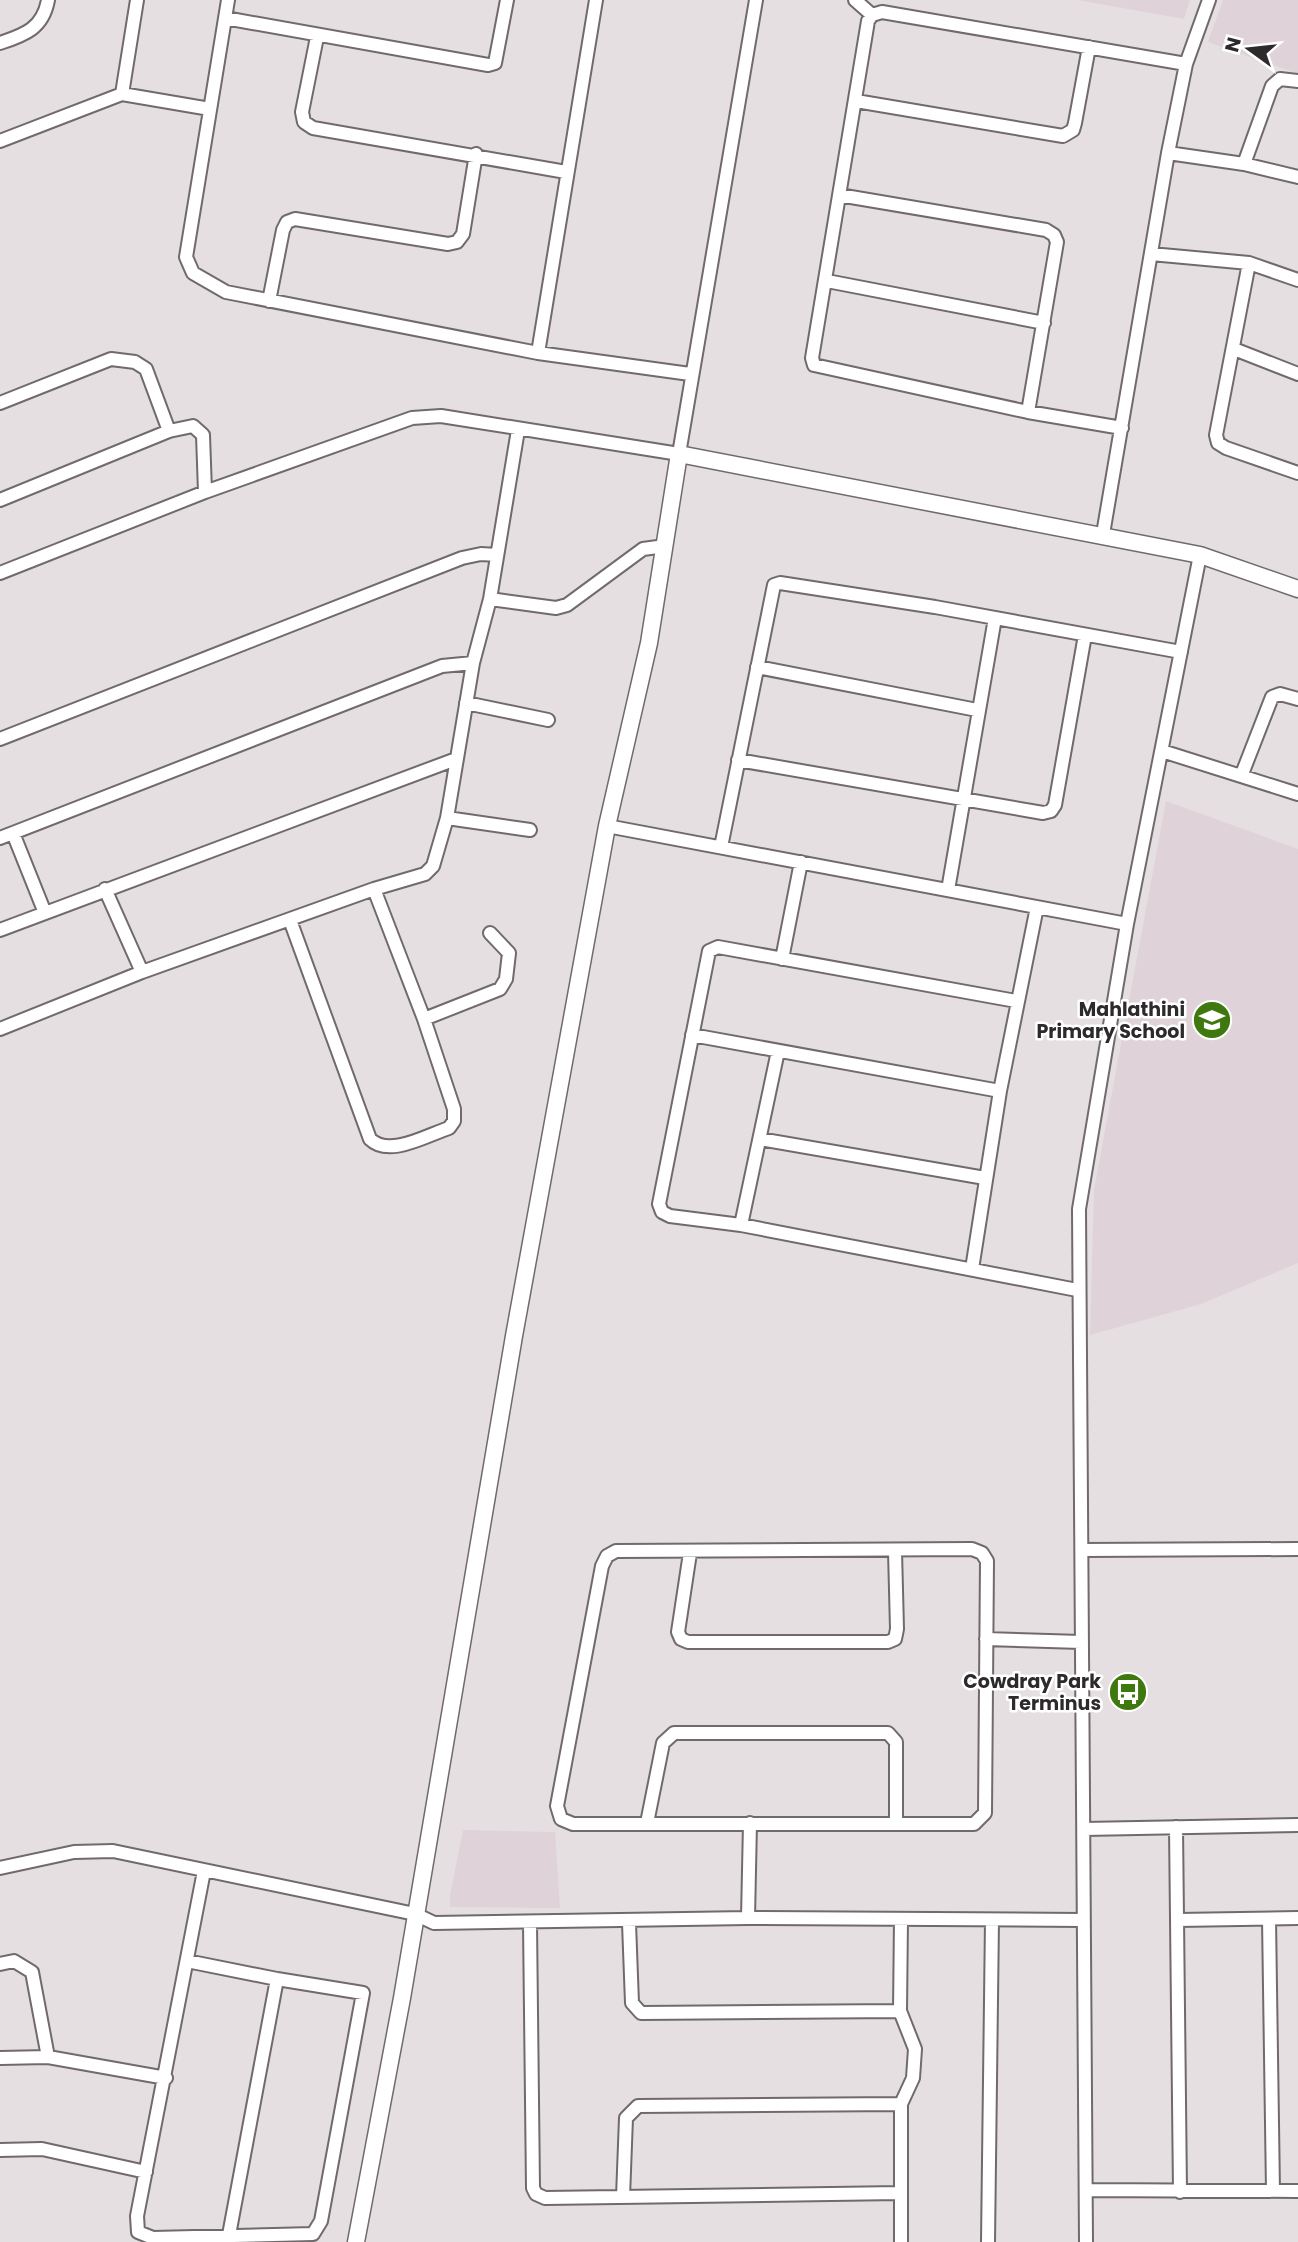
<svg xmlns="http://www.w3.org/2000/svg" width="1298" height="2242" viewBox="0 0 1298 2242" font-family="Poppins,sans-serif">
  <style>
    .built { fill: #dfd2d8 }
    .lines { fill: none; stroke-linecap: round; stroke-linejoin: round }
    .minor-casing { stroke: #706a6d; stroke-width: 16 }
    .tertiary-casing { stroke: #706a6d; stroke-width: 19 }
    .minor { stroke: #fff; stroke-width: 12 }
    .tertiary { stroke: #fff; stroke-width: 16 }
    .labels { text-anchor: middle; stroke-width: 5; stroke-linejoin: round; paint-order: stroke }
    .poi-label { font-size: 19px; font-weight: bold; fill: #2c2a2b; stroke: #fff; text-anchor: end }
  </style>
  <rect width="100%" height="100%" fill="#e5dfe2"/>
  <path class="built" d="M1078,0H1190L1184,19Z
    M1223,0H1298V74L1208,42Z
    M1166,801L1298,849V1263L1201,1304L1090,1335L1094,1190Z
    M463,1830L555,1832L560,1908L450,1907V1895Z"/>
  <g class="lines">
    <g class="minor-casing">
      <path id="minor" d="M137,0L122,94L210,109
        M228,0L186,257L193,273L226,292L538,353L690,374
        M855,0L872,15
        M225,18L488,65L495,63L507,0
        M317,37L302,112L304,122L313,128L566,172
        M0,43C25,35 43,28 48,0
        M856,101L1063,136L1073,130L1075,123L1089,47
        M0,141L122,94
        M1168,153L1244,164L1298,177
        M1244,164L1272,86L1280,79L1298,81
        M839,195L1046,230L1054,235L1057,242L1028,412
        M1151,254L1249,263L1298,280
        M1249,263L1216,435L1218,443L1226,448L1298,473
        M827,281L1044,323
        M269,301L283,230L287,222L295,219L448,244L457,242L463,234L476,154
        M1234,349L1298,374
        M538,353L596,0
        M0,403L111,359L135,362L146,369L169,431
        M1122,428L1028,412L814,365L812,358L868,21L872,15L882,12L1186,64
        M0,500L169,431L193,426L203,435L205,492
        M1103,534L1168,153L1186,64L1209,0
        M0,573L205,492L412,418L441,416L679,454L756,0
        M490,599L556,608L567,605L643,549L665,546
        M757,667L977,710
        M466,703L548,720
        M0,739L462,558L481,554L497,555
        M1162,751L1298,794
        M738,760L1043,813L1051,811L1055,805L1085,635
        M1242,774L1272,697L1280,694L1298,699
        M447,818L530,830
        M607,826L1127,924
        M13,833L45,913
        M0,838L442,666L473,663
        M721,847L774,585L780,583L935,607L1181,652
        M105,889L142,972
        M948,890L995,618
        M290,920L370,1139C389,1158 427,1135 449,1128L454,1121V1109L424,1019L374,889
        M0,930L456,759
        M782,959L801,862
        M1016,1001L718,947L709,951L659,1204L662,1212L670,1216L741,1225L1077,1290
        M424,1019L500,989L506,979L509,953L490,933
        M0,1029L142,972L374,889L425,874L433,866L447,818L473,663L490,599L518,430
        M692,1035L1000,1091
        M760,1139L985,1178
        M741,1225L778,1051
        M972,1269L1000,1091L1037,907
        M972,1549L982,1553L987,1561L985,1813L974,1824H573L561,1819L557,1806L602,1566L607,1556L616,1551Z
        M1082,1550L1298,1549
        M690,1553L678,1632L681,1639L688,1642H888L895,1639L897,1629L895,1551
        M986,1639L1081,1642
        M647,1823L663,1743L674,1733H888L896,1742V1822
        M1176,1827L1180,2192
        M1084,1829L1298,1825
        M0,1868L74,1852L113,1851L415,1914L434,1923L748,1918L1083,1920
        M748,1918L750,1823
        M1269,1919L1273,2191
        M1178,1920L1298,1918
        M530,1923L533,2188L536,2194L545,2198L900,2193
        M629,1923L632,2003L641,2013L900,2011
        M187,1961L277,1979L363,1993L321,2221L313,2234L153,2238L138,2232L137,2216L204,1871
        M0,1964L14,1961L32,1972L48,2057
        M0,2058L48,2057L166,2078
        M0,2150L42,2149L146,2172
        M1086,2190L1298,2191
        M623,2197L626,2118L638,2106L901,2104
        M229,2235L277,1979
        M901,2242V2104L913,2078L915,2049L900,2011L901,1919
        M988,2242L992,1920
        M1086,2242L1079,1209L1127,924L1200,555"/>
    </g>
    <g class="tertiary-casing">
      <path id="tertiary" d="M356,2242L402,1998L514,1336L607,826L649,643L679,454L1200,555L1298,589"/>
    </g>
    <use href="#minor" class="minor"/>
    <use href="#tertiary" class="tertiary"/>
  </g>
  <defs>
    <g id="school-disc" transform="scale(2.0125)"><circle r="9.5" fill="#3e780f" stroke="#fff"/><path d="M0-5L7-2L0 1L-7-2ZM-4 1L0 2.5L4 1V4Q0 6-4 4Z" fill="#fff"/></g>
    <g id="bus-disc" transform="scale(2.0125)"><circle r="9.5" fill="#3e780f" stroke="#fff"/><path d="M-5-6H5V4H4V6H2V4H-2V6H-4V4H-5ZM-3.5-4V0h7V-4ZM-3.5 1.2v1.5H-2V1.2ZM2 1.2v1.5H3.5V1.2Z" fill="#fff"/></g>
  </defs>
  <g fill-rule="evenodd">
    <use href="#school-disc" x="1212" y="1020"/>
    <use href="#bus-disc" x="1128" y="1692"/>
  </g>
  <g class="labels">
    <g class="poi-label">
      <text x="1185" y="1016">Mahlathini<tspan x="1185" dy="22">Primary School</tspan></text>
      <text x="1101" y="1688">Cowdray Park<tspan x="1101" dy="22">Terminus</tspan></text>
    </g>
  </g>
  <g transform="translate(1249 49) rotate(285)" stroke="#ffffff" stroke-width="5" paint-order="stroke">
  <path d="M0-5L12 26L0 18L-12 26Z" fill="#2c2a2b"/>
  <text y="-10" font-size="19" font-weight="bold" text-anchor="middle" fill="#2c2a2b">N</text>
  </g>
</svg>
